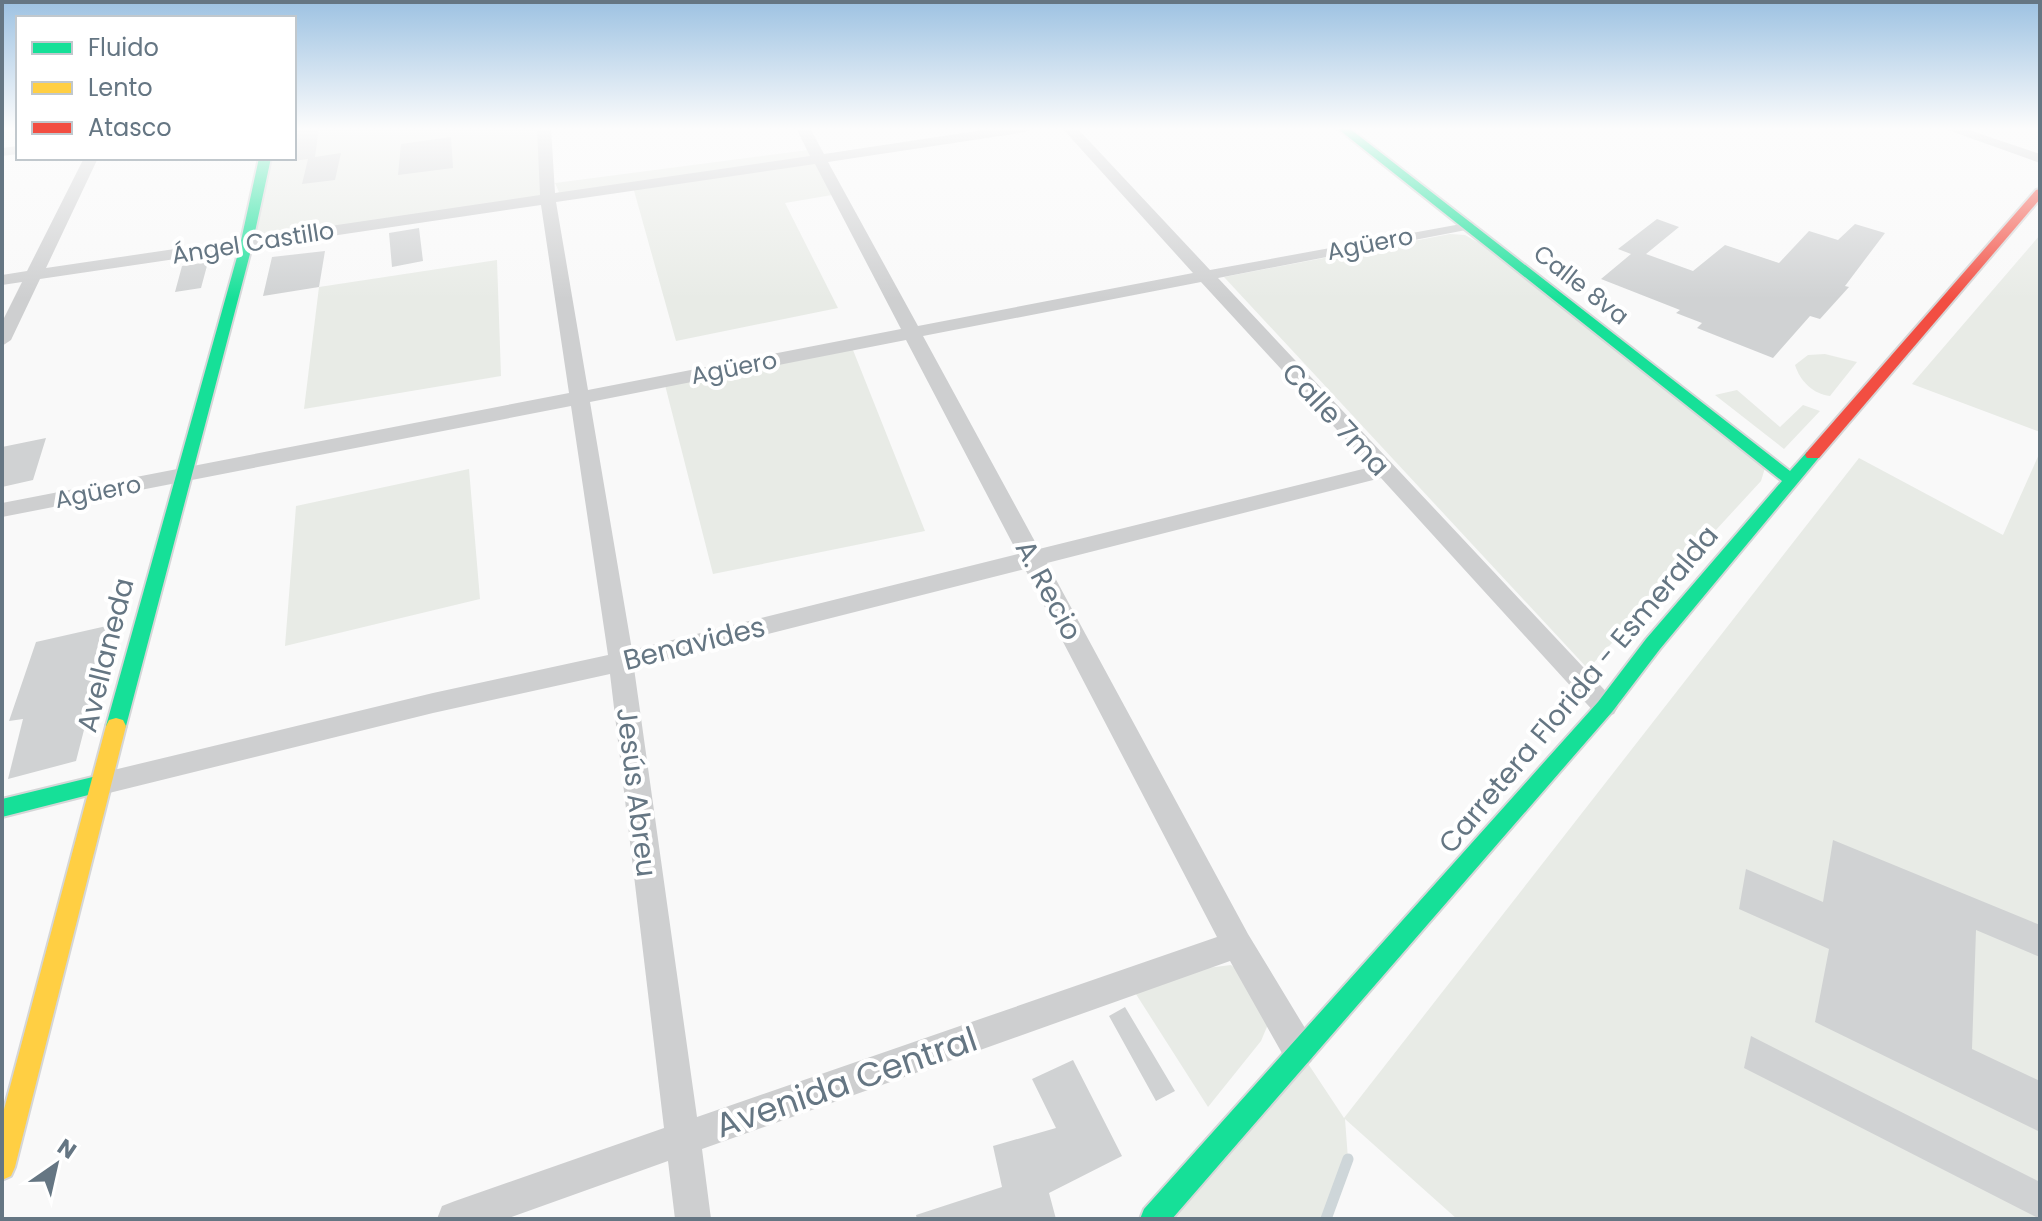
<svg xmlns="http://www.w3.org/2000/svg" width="2042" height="1221" viewBox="0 0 2042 1221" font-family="Poppins,sans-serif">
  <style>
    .green { fill: #e8ebe6 }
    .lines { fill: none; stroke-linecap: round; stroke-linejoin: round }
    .stream { stroke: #ced6d9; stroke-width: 11 }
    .building { fill: #d0d2d3 }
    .fast-casing { stroke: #d5d6d7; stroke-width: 4 }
    .slow-casing { stroke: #d5d6d7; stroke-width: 4 }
    .jam-casing { stroke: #d5d6d7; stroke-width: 4 }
    .street { fill: #cecfd0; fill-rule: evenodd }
    .fast { fill: #16e098; fill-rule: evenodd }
    .slow { fill: #ffcf43; fill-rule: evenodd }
    .jam { fill: #f24e42; fill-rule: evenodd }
    .labels { text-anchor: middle; stroke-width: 8; stroke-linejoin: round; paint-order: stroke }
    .far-street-label { font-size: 24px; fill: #657683; stroke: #fff }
    .street-label { font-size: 28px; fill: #657683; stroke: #fff }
    .near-street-label { font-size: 34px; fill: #657683; stroke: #fff }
  </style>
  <rect width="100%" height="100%" fill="#f9f9f9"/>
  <path class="green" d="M294,128H544L549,199L559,192L555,183L808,150L832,195L785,203L838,308L676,341L633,187L246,245L265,158H294Z
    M1450,234L1465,235L1493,251L1765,468L1761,481L1588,669L1224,277Z
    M2040,235V432L1912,384Z
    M497,260L501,376L304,409L319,287Z
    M851,345L925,531L713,574L664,381Z
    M1825,354L1857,362L1830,396C1813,394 1800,381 1795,365L1808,355Z
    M1737,390L1780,427L1803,405L1820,411L1784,449L1715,395Z
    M2040,452V1219H1457L1345,1119L1348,1159L1326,1219H1154L1299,1050L1344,1118L1859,458L2003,535Z
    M469,469L480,599L285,646L296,506Z
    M1231,965L1246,977L1269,1022L1261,1041L1208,1107L1134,991L1207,968Z"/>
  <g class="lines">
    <path class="stream" d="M1326,1219L1348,1159"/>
  </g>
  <path class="building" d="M298,128H319L315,157L341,153L335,180L302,184L308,159L293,161Z
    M451,137L453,168L398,175L401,144Z
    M1657,219L1679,227L1646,254L1693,271L1725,245L1779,263L1809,231L1838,240L1855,224L1885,233L1845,286L1849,287L1820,319L1810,316L1773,358L1697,328L1702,323L1676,313L1680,310L1601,279L1631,254L1618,249Z
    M419,228L423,261L392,267L389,233Z
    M325,251L319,287L263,296L272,257Z
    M208,262L201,288L175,292L182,266Z
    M46,438L33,480L2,487V447Z
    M111,625L76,761L8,779L23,719L9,721L36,642Z
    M1833,840L2040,925V957L1976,930L1972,1049L2040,1081V1132L1815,1022L1829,949L1739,909L1746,869L1823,902Z
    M1125,1007L1175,1091L1156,1101L1109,1016Z
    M1751,1036L2040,1182V1219L1744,1068Z
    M1073,1060L1122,1156L1049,1193L1056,1219H917L916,1215L1002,1187L993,1146L1056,1128L1032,1079Z"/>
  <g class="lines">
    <g class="fast-casing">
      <path id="fast" d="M1337,128H1349L1790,471L1807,452H1819L1821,455L1660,649L1612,712L1172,1219H1140L1144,1209L1598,702L1646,639L1782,481Z
        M259,158H271L251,250L126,726L123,732L116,734L109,732L106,726L239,250Z
        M101,775L108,778L111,784L108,790L2,817V799Z"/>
    </g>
    <g class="slow-casing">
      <path id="slow" d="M116,718L123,720L126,726L15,1167L11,1176L2,1180V1117L106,726L109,720Z"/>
    </g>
    <g class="jam-casing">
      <path id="jam" d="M2040,189V199L1819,458H1807L1805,455L1807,452L2036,190Z"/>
    </g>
    <path class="street" d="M537,128H551L555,193L810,156L796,128H810L824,154L996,128H1033L1026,132L828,162L918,326L1193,273L1062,128H1077L1210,270L1472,222L1474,225L1466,230L1218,278L1614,700L1618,707L1614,714L1605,717L1596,714L1381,478L1047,563L1248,934L1311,1038L1315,1050L1311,1062L1299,1066L1287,1062L1230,961L702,1149L711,1219H675L668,1161L506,1219H437L442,1206L455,1201L664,1128L610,674L433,713L101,795L91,792L87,784L91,776L101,773L433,693L608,655L571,406L2,517V503L569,393L541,205L40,279L11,340L2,346V322L22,282L2,285V275L27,271L84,158H98L46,268L540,195ZM815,164L901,329L588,390L556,202ZM1201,282L1371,467L1039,549L923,336ZM906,340L1018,554L632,650L590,402ZM1025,569L1217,937L697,1117L634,668Z
      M1942,128H1963L2040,154V163Z
      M18,146V154L2,156V148Z"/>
    <use href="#fast" class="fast"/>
    <use href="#slow" class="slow"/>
    <use href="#jam" class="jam"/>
  </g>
  <linearGradient id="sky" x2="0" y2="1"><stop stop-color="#9dc2e2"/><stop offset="0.43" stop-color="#fcfcfc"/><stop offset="1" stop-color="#fcfcfc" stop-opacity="0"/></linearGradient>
  <rect width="2042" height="299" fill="url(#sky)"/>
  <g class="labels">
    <g class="far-street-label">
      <text transform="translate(253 243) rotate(-9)" y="8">Ángel Castillo</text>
      <text transform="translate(1370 244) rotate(-11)" y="8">Agüero</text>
      <text transform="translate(1581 285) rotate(38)" y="8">Calle 8va</text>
      <text transform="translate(734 368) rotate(-11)" y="8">Agüero</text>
      <text transform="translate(98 492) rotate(-11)" y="8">Agüero</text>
    </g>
    <g class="street-label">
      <text transform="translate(1336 419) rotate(47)" y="10">Calle 7ma</text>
      <text transform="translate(1049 590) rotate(62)" y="10">A. Recio</text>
      <text transform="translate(694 643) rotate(-14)" y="10">Benavides</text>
      <text transform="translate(105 655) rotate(-76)" y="10">Avellaneda</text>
      <text transform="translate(1578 689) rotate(-50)" y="10">Carretera Florida - Esmeralda</text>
      <text transform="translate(637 792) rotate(83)" y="10">Jesús Abreu</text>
    </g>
    <g class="near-street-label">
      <text transform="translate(846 1082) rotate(-19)" y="12">Avenida Central</text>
    </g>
  </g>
  <rect width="2042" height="1221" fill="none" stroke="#657683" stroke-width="8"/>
  <rect x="16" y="16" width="280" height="144" fill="#ffffff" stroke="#c1c8cd" stroke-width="2"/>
  <rect x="32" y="42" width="40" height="12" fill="#16e098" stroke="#c1c8cd" stroke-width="2"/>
  <text x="88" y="56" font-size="24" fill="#657683">Fluido</text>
  <rect x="32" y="82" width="40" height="12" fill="#ffcf43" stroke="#c1c8cd" stroke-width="2"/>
  <text x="88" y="96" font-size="24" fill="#657683">Lento</text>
  <rect x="32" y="122" width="40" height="12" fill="#f24e42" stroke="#c1c8cd" stroke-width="2"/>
  <text x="88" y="136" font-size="24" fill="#657683">Atasco</text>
  <g transform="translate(56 1165) rotate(34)" stroke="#ffffff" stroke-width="6" paint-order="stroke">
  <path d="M0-6L14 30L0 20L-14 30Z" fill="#657683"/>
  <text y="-12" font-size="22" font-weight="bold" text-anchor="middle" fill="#657683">N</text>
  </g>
</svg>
